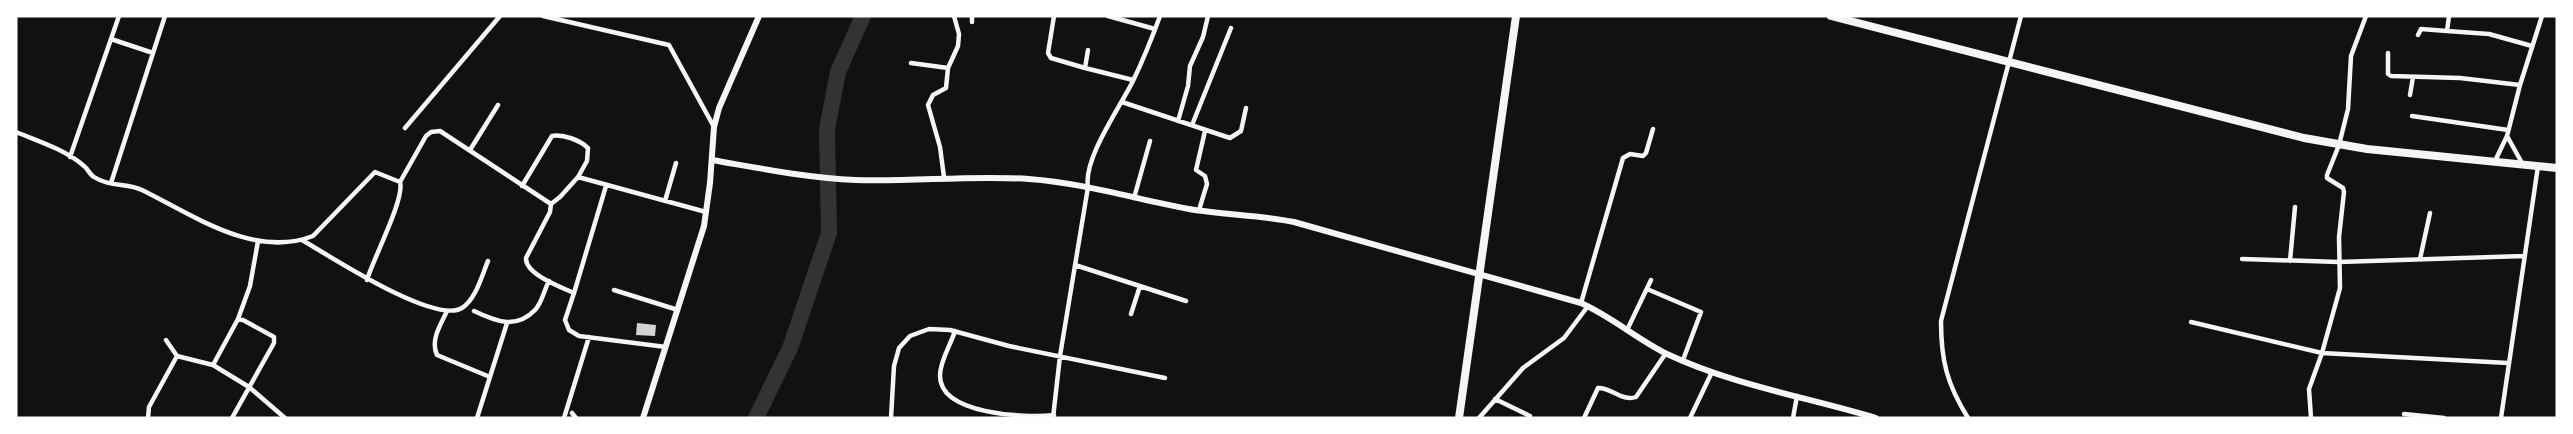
<svg xmlns="http://www.w3.org/2000/svg" width="2573" height="434" viewBox="0 0 2573 434" font-family="'IBM Plex Sans',sans-serif">
  <style>
    .lines { fill: none; stroke-linecap: round; stroke-linejoin: round }
    .river { stroke: #333; stroke-width: 16 }
    .building { fill: #d3d3d3 }
    .minor { stroke: #f5f5f5; stroke-width: 4.5 }
    .secondary { stroke: #f5f5f5; stroke-width: 6 }
    .primary { stroke: #f5f5f5; stroke-width: 8 }
  </style>
  <rect width="100%" height="100%" fill="#111"/>
  <g class="lines">
    <path class="river" d="M756,418L790,348L829,233L827,129L838,72L863,16"/>
  </g>
  <path class="building" d="M637,323L656,325L655,336L636,335Z"/>
  <g class="lines">
    <path class="minor" d="M543,16L669,45L714,127
      M972,16V22
      M1054,16L1048,53L1051,58L1085,68
      M1108,16L1155,29
      M2449,16L2447,31L2489,34L2532,46
      M2418,35L2421,29L2447,31
      M111,39L153,53
      M1088,50L1085,68L1133,80
      M2388,53V74L2391,76L2460,78L2520,85
      M911,63L948,68
      M2410,95L2413,77
      M1122,102L1230,138L1241,131L1246,108
      M2412,116L2508,130
      M1178,121L1188,86L1190,66L1203,37L1208,16
      M1192,125L1231,28
      M405,128L500,16
      M16,132C38,141 66,150 84,166C88,169 90,175 94,177C109,187 128,183 142,190C193,215 254,259 313,236L375,172L400,182L426,136L431,132L440,131L551,204L550,212L526,258C525,274 561,287 574,293L565,320L569,330L579,336L666,347
      M2507,136L2522,163
      M470,150L498,105
      M70,157L119,16
      M2495,161L2507,136L2520,85L2542,16
      M944,177L940,147L928,105L933,95L946,88L948,68L958,46L959,34L954,16
      M111,183L165,16
      M522,186L552,136C563,134 580,140 588,148L587,161L578,177L706,212
      M1134,198L1150,141
      M665,201L676,163
      M551,204L560,197L578,177
      M1199,210L1207,184L1205,176L1196,170L1205,131
      M302,240C330,256 434,325 462,308C476,299 482,275 488,261
      M2242,259L2339,262L2524,256
      M2420,259L2430,213
      M2290,261L2295,207
      M1075,265L1186,301
      M367,280C373,259 405,199 400,182
      M1647,289L1701,312L1683,360
      M614,290L678,310
      M574,293L606,186
      M1581,303L1623,158L1630,154L1643,156L1646,153L1653,129
      M447,311C441,324 430,340 437,355L490,377
      M474,311C495,321 516,330 535,310C542,303 544,290 549,281
      M1131,314L1140,286
      M238,319L250,286L258,241
      M2191,322L2322,353L2508,363
      M1628,328L1651,280
      M955,331C951,344 940,361 940,375C939,415 1026,418 1054,415
      M166,340L177,356L213,365L249,387L285,418
      M213,365L238,319L243,320L274,337V343L232,418
      M1495,399L1530,416
      M572,413L576,418
      M2404,414L2444,418
      M148,418L149,407L177,356
      M477,418L507,323
      M564,418L589,337
      M891,418L894,366L899,348L910,336L929,329L950,330L1009,346L1165,378
      M1053,418L1060,356L1088,187C1083,159 1120,107 1133,81C1143,60 1152,38 1160,16
      M1479,418L1523,368L1564,338L1588,306
      M1584,418L1598,388C1611,387 1622,402 1636,397L1666,353
      M1690,418L1712,372
      M1793,418L1797,396
      M1968,418C1947,384 1941,361 1941,321L2021,16
      M2311,418L2309,389L2322,353L2340,288L2339,237L2344,192L2343,188L2327,178V175L2339,145L2348,109L2351,56L2366,16
      M2501,418L2538,166"/>
    <path class="secondary" d="M712,160C759,168 807,178 855,180C913,182 971,175 1029,179C1083,183 1136,199 1189,209C1224,215 1260,215 1294,222L1581,303C1612,317 1637,339 1667,354C1733,385 1806,397 1876,418
      M643,418L704,226L710,183L714,127L719,108L759,16"/>
    <path class="primary" d="M1831,16L2304,138L2367,149L2557,168
      M1459,418L1516,16"/>
  </g>
  <rect width="2573" height="434" fill="none" stroke="#ffffff" stroke-width="35"/>
</svg>
